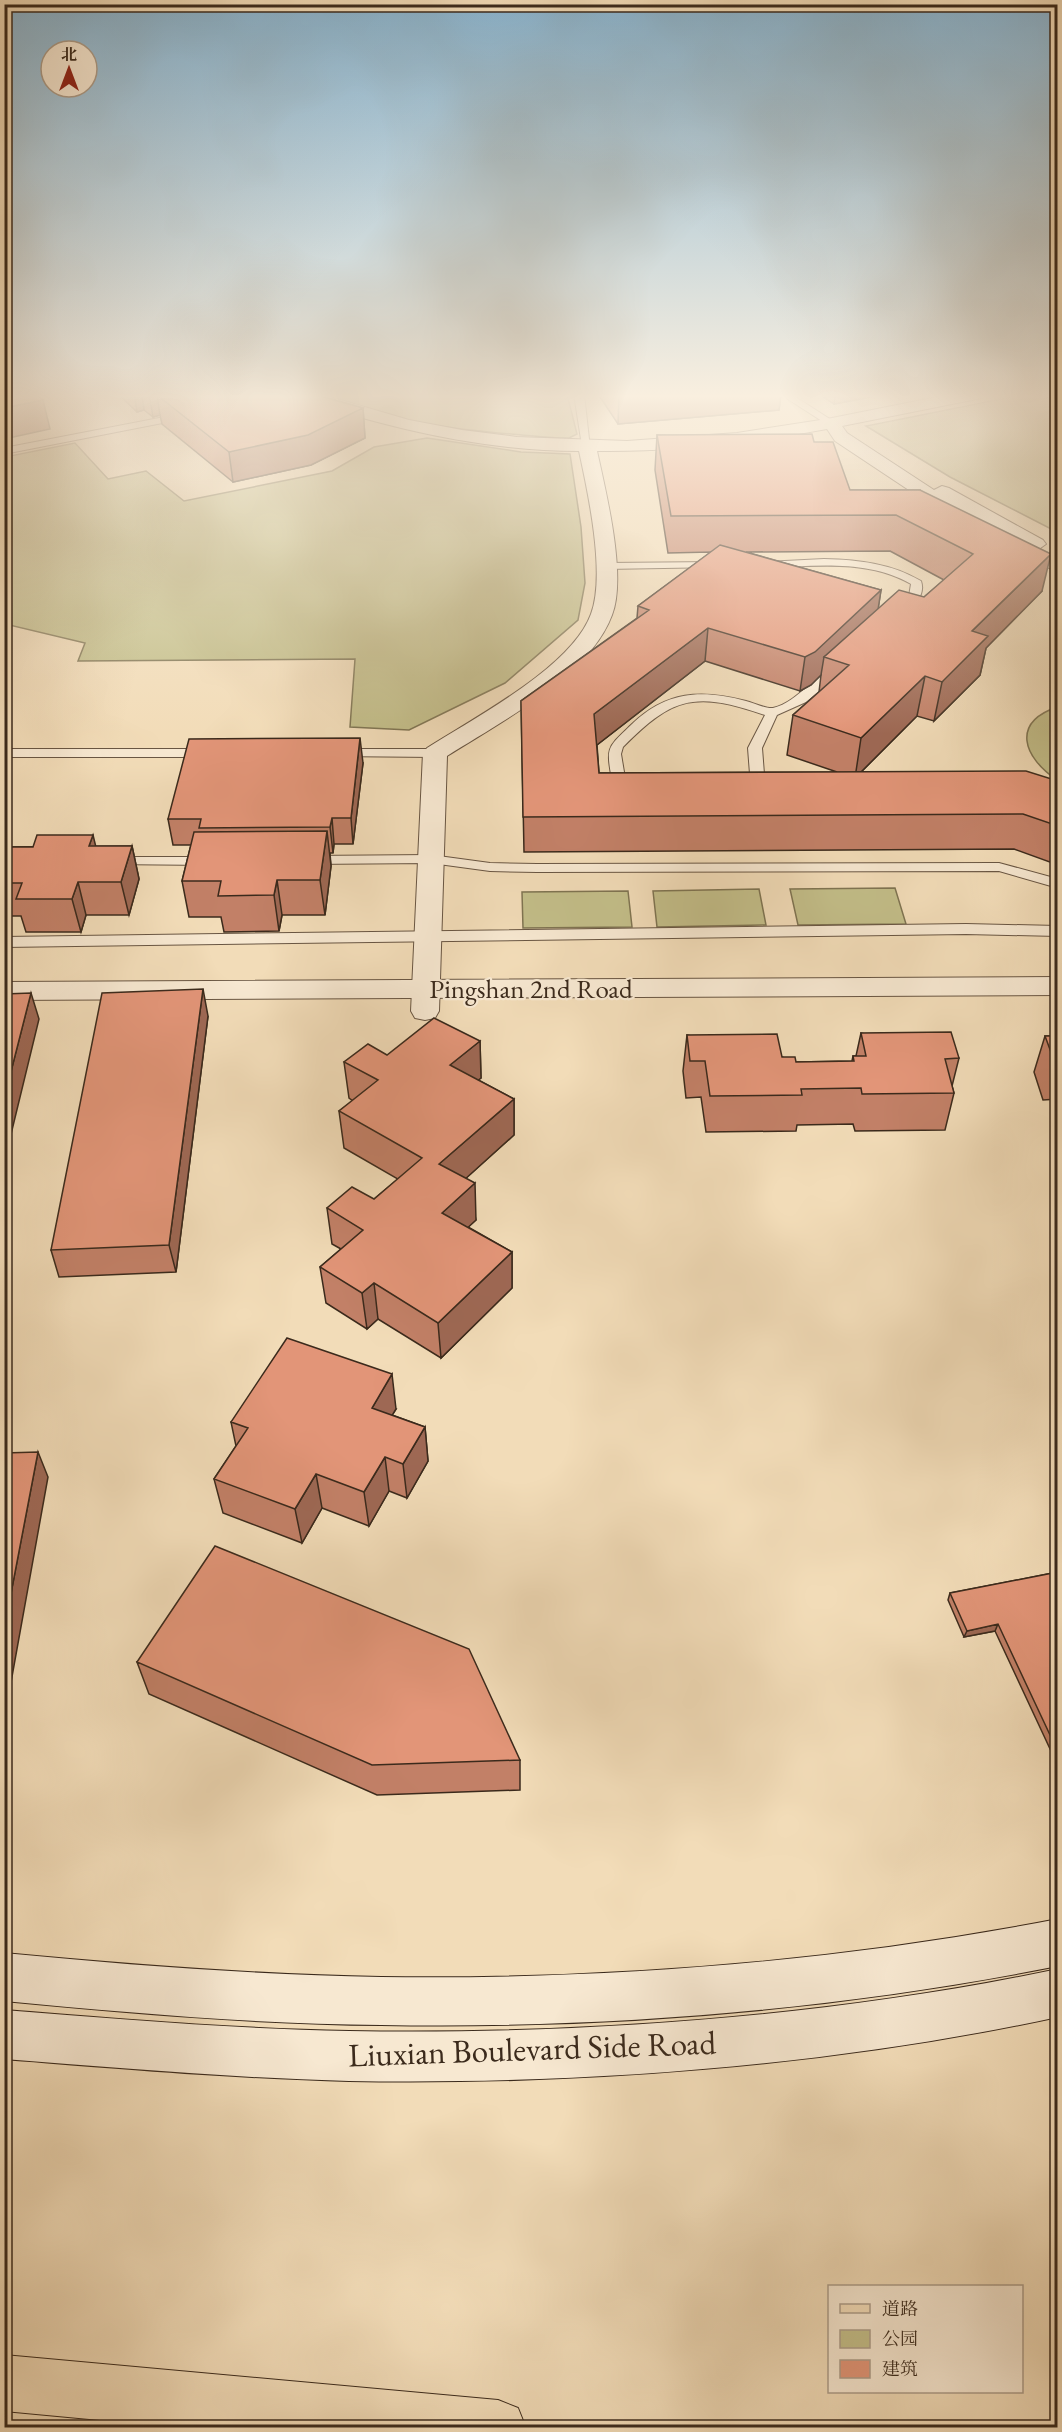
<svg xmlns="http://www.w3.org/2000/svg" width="1062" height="2432" viewBox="0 0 1062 2432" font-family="'EB Garamond','Noto Serif SC',serif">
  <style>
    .green { fill: #c3be89; stroke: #7f7452; stroke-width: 1.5 }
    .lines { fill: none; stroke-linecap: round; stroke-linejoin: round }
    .service-casing { stroke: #695643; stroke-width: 2 }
    .minor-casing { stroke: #695643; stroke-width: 2 }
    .tertiary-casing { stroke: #695643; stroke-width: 2 }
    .secondary-casing { stroke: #3b2a1c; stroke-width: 2 }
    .primary-casing { stroke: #3b2a1c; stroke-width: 2 }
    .service { fill: #f7e8d1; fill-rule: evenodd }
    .minor { fill: #f7e8d1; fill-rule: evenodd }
    .tertiary { fill: #f7e8d1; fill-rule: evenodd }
    .secondary { fill: #f7e8d1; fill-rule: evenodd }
    .primary { fill: #f2dcb8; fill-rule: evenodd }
    .wall { fill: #c28067; stroke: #3b2a1c; stroke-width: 1.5; fill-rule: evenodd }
    .shaded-wall { fill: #9e6854; stroke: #3b2a1c; stroke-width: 1.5 }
    .building { fill: #e29578; stroke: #3b2a1c; stroke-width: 1.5 }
    .labels { text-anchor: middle; stroke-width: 4.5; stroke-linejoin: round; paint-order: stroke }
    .street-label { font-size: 27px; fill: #3b2a1c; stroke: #f7e8d1 }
    .near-street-label { font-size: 33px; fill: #3b2a1c; stroke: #f7e8d1 }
  </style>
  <rect width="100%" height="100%" fill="#f2dcb8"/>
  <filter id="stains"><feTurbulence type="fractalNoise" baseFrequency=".00333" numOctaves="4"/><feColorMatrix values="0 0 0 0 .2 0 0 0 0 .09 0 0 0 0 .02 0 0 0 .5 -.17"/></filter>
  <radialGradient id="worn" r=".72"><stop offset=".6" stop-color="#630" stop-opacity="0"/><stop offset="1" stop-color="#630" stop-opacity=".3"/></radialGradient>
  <path class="green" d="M319,394H567L577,434L569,438H556C483,432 386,425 319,394Z
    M1027,394H1043L1057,402V532L950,477L866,426Z
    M427,438L521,452L570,454L581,527L585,583L578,620L505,683L409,730L350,727L355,659L78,661L85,643L5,624V457L75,443L108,479L146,471L184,501L332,471L374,447Z
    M1057,707H1058L1057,780C1023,757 1011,723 1057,707Z
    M895,888L906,924L798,925L790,889Z
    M759,889L766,925L657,927L653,891Z
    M628,891L632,927L523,928L522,892Z"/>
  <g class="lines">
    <g class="service-casing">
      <path id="service" d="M574,394H584L590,448L582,446Z
        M780,394H791L836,423L828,425Z
        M185,413L190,416L188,418L4,454V448Z
        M824,559C859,560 890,563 921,581C926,595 913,610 900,614L894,611L909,596L911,584C867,559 815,566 765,568L759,565L765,562Z
        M717,562L723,565L721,567L606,569L600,566L606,563Z
        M838,665L844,669L842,672L806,702L777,715L762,748L764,774L752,790L742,793L735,789L750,774L748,748L765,715C696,691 673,696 623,747L621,754L625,778L641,789L639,792H629L612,780C606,747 607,748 631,725C666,691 701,689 746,701C754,703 766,709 773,708C799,702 817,671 838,665Z
        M4,749H208L215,753L208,757H4Z
        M337,749H435L442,753L435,757L332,756L330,753L332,750Z
        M431,855L490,863L537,864L999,863L1058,879V888L999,871L537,872L490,871L431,863L307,864L300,860L307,856Z
        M112,857H210L217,861L210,865L107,864L105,861Z
        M966,924L1058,926V936L966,934L4,947V937Z"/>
    </g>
    <g class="minor-casing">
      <path id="minor" d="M295,394H320L409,420L462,430L517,437L627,441L737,433L827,419L952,394H985L983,398L977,399L842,426L847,433L934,490L942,486L949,488L1043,540L1046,544L1039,549L1058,558V572L1001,546L998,542L1001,538L1006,536L967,515L958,520L951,518L835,441L827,429C751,443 675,452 597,451C606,492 627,577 612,615C589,677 500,722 447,756L439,1011L435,1018L425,1020L415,1018L411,1011L423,753L427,748C474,718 572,667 591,614C606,575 588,492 579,451C483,451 388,428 297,398Z"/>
    </g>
    <g class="tertiary-casing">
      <path id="tertiary" d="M1058,977V995L4,1000V982Z"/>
    </g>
    <g class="secondary-casing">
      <path id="secondary" d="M1058,1919V1966C836,2010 607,2029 381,2025C255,2024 130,2013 4,2001V1953C130,1965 255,1975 381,1977C607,1980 836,1962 1058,1919Z
        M1058,1969V2017C831,2066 581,2085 349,2081C234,2078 119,2068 4,2059V2010C119,2019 234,2029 349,2031C581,2035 831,2017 1058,1969Z"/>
    </g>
    <g class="primary-casing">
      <path id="primary" d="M4,2355L498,2400L518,2408L526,2428H185L4,2411Z"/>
    </g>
    <use href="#service" class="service"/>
    <use href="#minor" class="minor"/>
    <use href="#tertiary" class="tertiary"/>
    <use href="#secondary" class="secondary"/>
    <use href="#primary" class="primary"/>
  </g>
  <path class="wall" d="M118,394H313L363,408L365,438L311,465L233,482L162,424L160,415L153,417L144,410L137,412Z
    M598,394H781L779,410L618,424Z
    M819,394H886L834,404Z
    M1043,394H1058V402Z
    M657,435L814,442L850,490H920L1042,591L986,648L980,675L934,721L917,716L861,772L1058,781V865L1014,849L524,852L521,701L637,618L638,606L711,552L668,553L655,470ZM890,551L944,580L924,597L878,609L881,590L746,552ZM705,661L800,691L811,685L821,675L819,692L793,715L787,755L837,772L599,773L597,745Z
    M363,763L353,844H334L333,853H330L331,866L325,915H282L279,931L224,932L221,917H189L182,881L191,845H173L168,819Z
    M132,846L139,879L129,915H86L81,932H26L21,916H4V847Z
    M208,1016L176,1272L59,1277L51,1250Z
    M861,1033L959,1058L952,1086L954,1093L945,1130L855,1131L853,1124L797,1125L796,1131L706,1132L701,1097L686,1098L683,1071L687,1035L782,1057L796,1062L852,1061L853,1056H856Z
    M1045,1036H1058V1099L1043,1100L1034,1072Z
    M480,1041L481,1078L478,1080L514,1099V1135L466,1178L476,1220L468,1227L512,1252V1288L441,1358L378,1319L367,1329L326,1303L320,1267L341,1249L332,1244L327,1208L374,1199L398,1179L344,1148L339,1111L353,1101L349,1098L344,1062L387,1055Z
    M396,1409L392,1415L425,1427L428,1461L407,1498L389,1491L369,1526L322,1508L302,1543L223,1513L214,1479L236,1446L231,1422Z
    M1058,1572V1766L995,1631L964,1637L948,1600L950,1593Z
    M137,1662L520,1760V1790L377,1795L149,1694Z"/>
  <path class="shaded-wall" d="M134,394H142L144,410L137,412Z
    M149,394H247L157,395L160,415L153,417Z
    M619,394H781L779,410L618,424Z
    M835,394H886L834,404Z
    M43,400L50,429L4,439V408Z
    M363,408L365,438L311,465L233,482L229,452Z
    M1051,554L1042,591L986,648L980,675L934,721L942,682L972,631Z
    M881,590L876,623L824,657L821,675L811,685L800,691L805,657Z
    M708,628L705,661L593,748L594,714Z
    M925,676L917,716L855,778L861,738Z
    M360,738L363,763L353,844L351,818Z
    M332,818L334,844L333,853L330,827Z
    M327,831L331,866L325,915L320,880Z
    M93,835L101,868L89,846Z
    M132,846L139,879L129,915L121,882Z
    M277,880L282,915L279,931L274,895Z
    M78,882L86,915L81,932L72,899Z
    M203,989L208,1016L176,1272L169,1245Z
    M31,993L39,1019L4,1163V1099Z
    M480,1041L481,1078L452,1102L450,1065Z
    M514,1099V1135L442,1200L439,1164Z
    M475,1183L476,1220L445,1249L442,1213Z
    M512,1252V1288L441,1358L438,1323Z
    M374,1283L378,1319L367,1329L362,1293Z
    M392,1374L396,1409L376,1442L372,1408Z
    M425,1427L428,1461L407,1498L403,1464Z
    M38,1452L48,1477L4,1721V1630Z
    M385,1457L389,1491L369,1526L364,1492Z
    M316,1474L322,1508L302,1543L295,1509Z
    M998,1624L995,1631L964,1637L967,1631Z"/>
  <path class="building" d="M4,394H37L43,400L4,408Z
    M163,394H313L363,408L308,435L229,452L157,395Z
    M812,434L814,442H833L850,490H920L1051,554L972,631L988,636L942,682L925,676L861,738L793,715L849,665L824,657L899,590L924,597L973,554L896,515L671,516L657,435Z
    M720,545L881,590L815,652L805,657L708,628L594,714L599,773L1026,771L1058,781V826L1023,814L523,817L521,701L649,610L638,606Z
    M360,738L351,818H332L330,827L199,828L201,819H168L189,739Z
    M327,831L320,880H277L274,895L218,896L221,881H182L194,832Z
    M37,835H93L89,846H132L121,882H78L72,899H16L22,883H4V847H33Z
    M203,989L169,1245L51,1250L102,993Z
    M31,993L4,1099V994Z
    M434,1018L480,1041L450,1065L514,1099L439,1164L475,1183L442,1213L512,1252L438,1323L374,1283L362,1293L320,1267L363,1230L327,1208L352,1187L374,1199L422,1158L339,1111L378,1080L344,1062L368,1044L387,1055Z
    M951,1032L959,1058L945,1059L954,1093L862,1094L861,1088L801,1089L802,1095L710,1096L705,1061H690L687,1035L777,1034L782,1057H795L796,1062L854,1061L853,1056H866L861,1033Z
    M1045,1036H1058V1063H1055Z
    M287,1338L392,1374L372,1408L425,1427L403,1464L385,1457L364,1492L316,1474L295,1509L214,1479L248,1428L231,1422Z
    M38,1452L4,1630V1453Z
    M215,1546L469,1649L520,1760L372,1765L137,1662Z
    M1058,1572V1752L998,1624L967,1631L950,1593Z"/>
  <linearGradient id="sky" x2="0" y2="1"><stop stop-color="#89b6d3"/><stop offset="0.54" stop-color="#f9efdf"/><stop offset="1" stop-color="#f9efdf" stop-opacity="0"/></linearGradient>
  <rect width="1062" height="734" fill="url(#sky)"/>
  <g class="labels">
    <g class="street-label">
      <text x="531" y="998">Pingshan 2nd Road</text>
    </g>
    <g class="near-street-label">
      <text transform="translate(532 2048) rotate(-2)" y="12">Liuxian Boulevard Side Road</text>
    </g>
  </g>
  <rect width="1062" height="2432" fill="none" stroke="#f2dcb8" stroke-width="24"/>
  <rect x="6" y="6" width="1050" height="2420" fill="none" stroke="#3b2a1c" stroke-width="3"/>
  <rect x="12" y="12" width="1038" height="2408" fill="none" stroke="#3b2a1c" stroke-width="1.5"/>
  <rect x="828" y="2285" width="195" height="108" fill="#f7e8d1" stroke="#ac9c89" stroke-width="1.5"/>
  <rect x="840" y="2304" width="30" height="9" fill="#f2dcb8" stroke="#ac9c89" stroke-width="1.5"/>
  <text x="882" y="2315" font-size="18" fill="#3b2a1c">道路</text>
  <rect x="840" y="2330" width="30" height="18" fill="#c3be89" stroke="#ac9c89" stroke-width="1.5"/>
  <text x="882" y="2345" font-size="18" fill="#3b2a1c">公园</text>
  <rect x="840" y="2360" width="30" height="18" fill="#e29578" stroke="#ac9c89" stroke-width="1.5"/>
  <text x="882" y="2375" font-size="18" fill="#3b2a1c">建筑</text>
  <g transform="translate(69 69)"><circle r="28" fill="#f7e8d1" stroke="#ac9c89" stroke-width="1.5"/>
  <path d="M0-4.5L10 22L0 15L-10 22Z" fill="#8f2418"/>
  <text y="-9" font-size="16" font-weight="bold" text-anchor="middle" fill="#3b2a1c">北</text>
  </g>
  <rect width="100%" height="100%" filter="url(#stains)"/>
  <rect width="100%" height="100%" fill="url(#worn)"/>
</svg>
